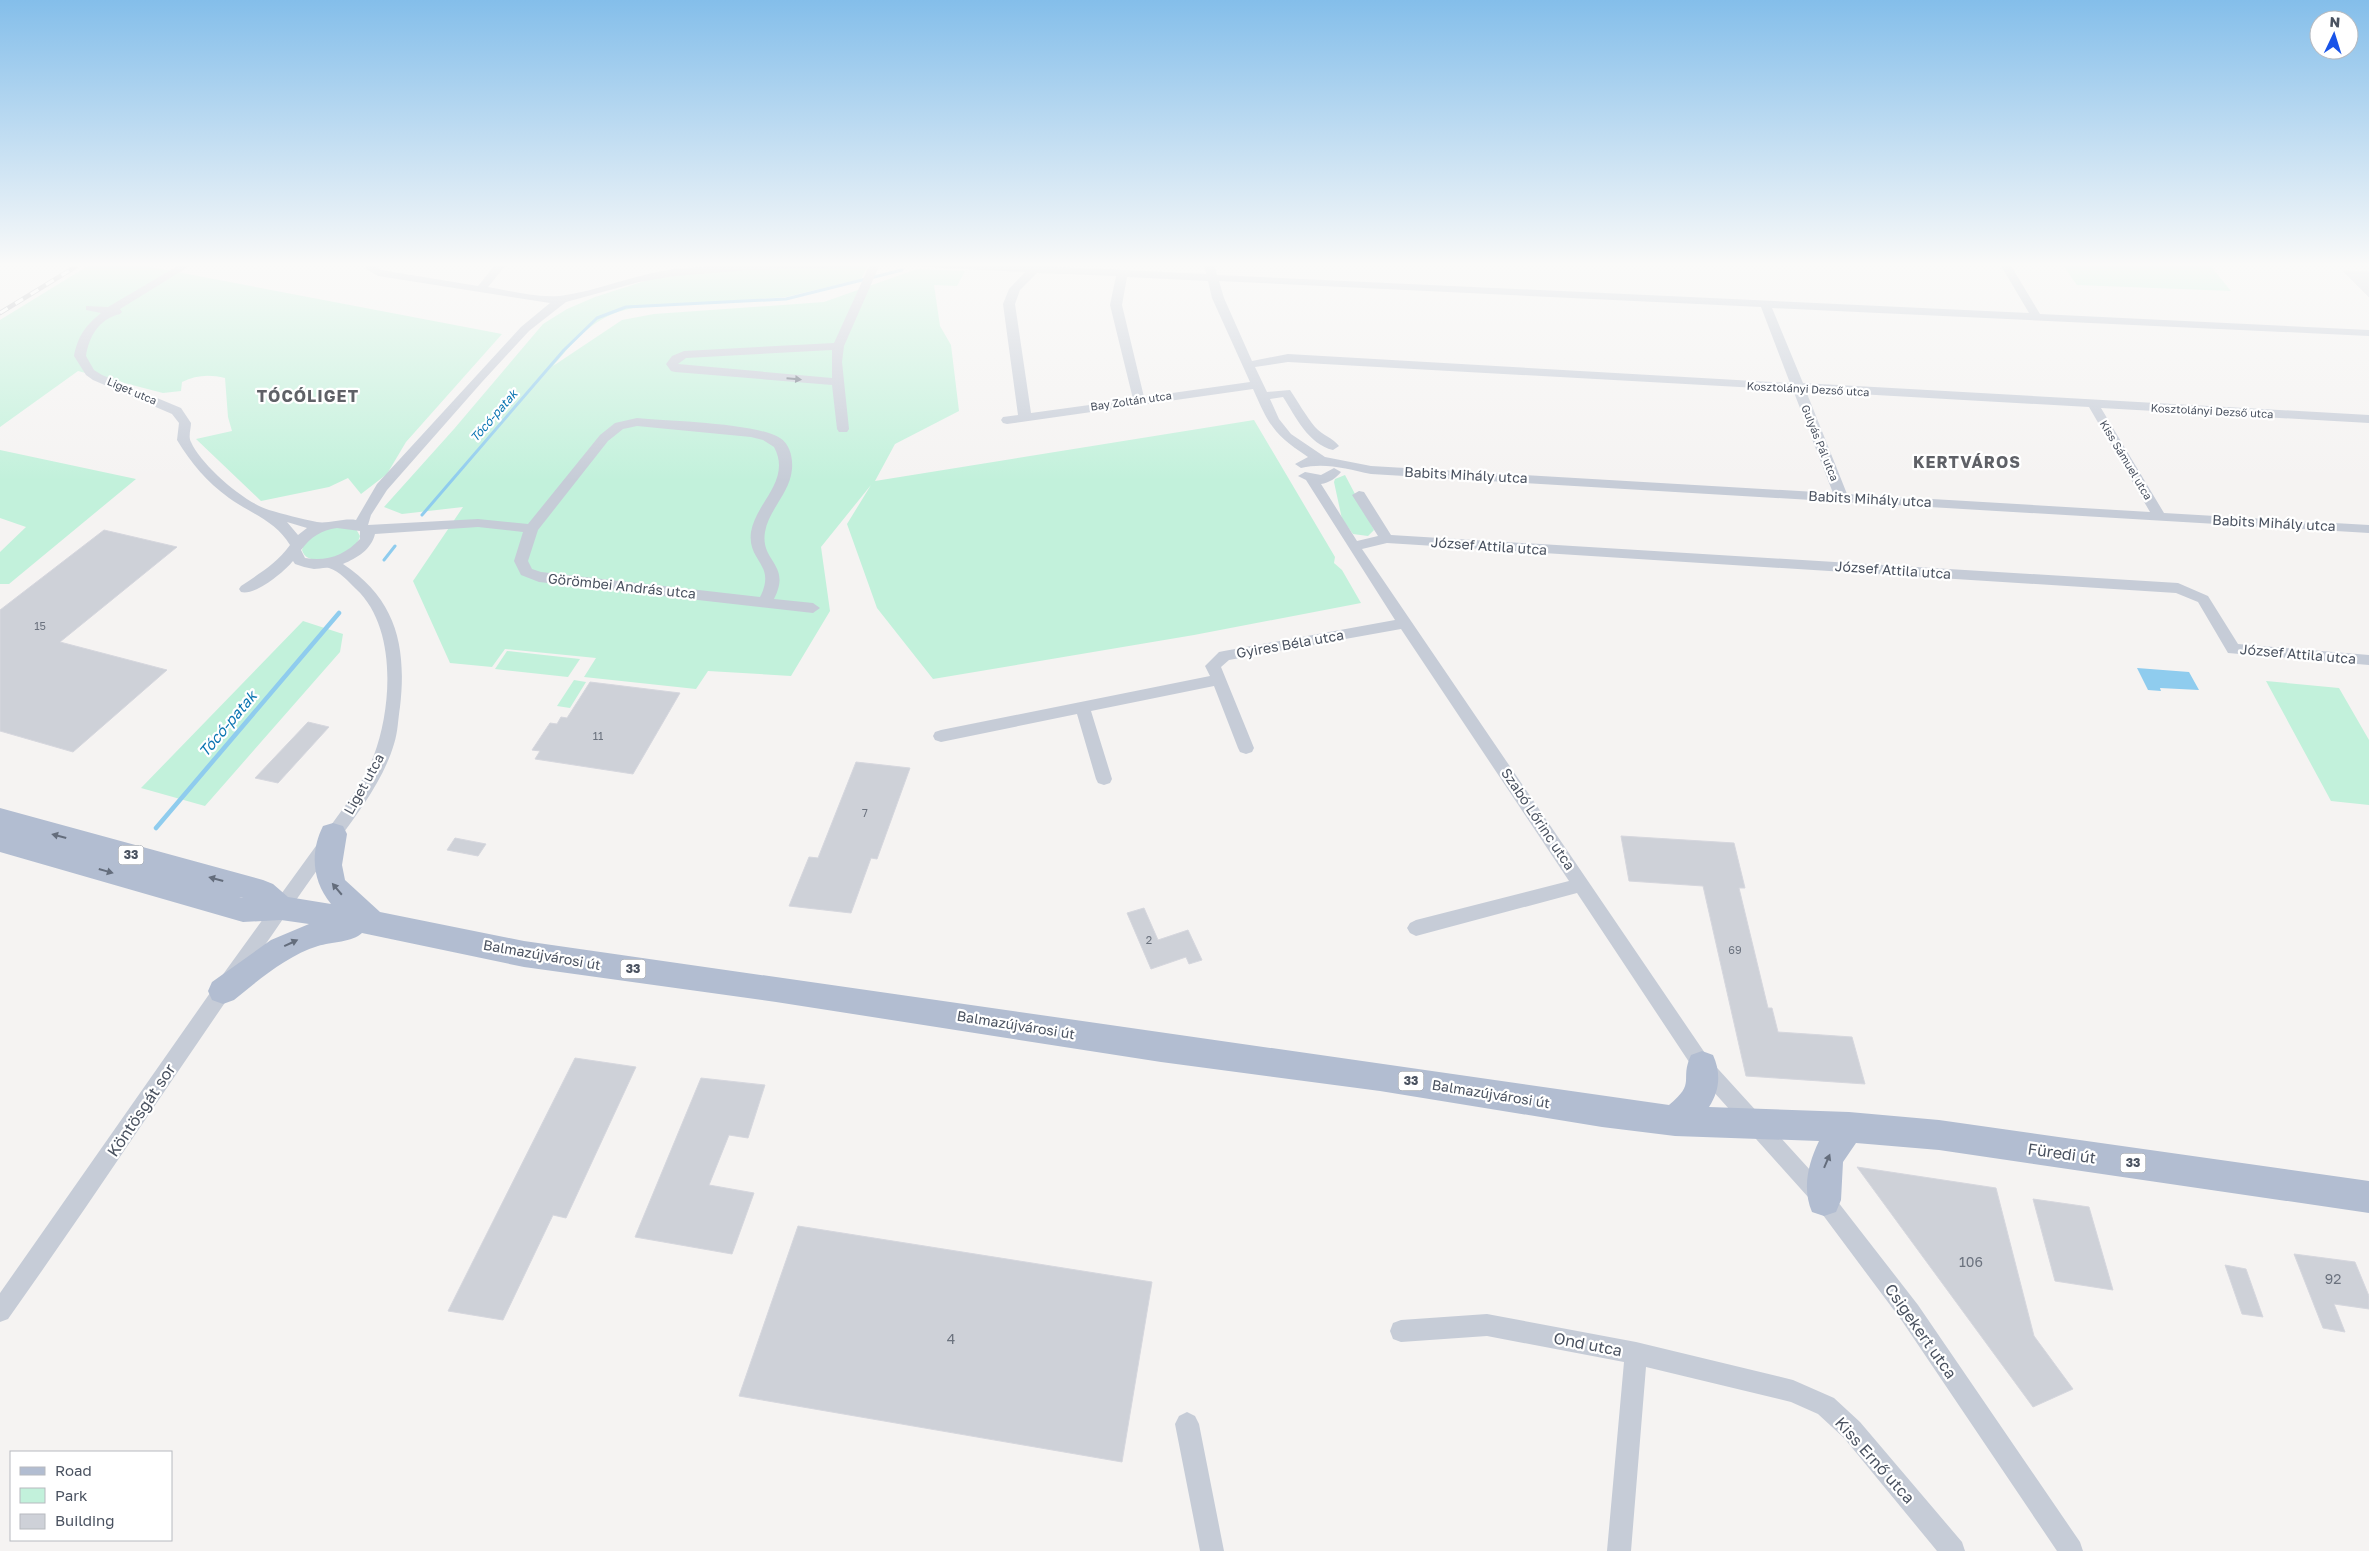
<svg xmlns="http://www.w3.org/2000/svg" width="2369" height="1551" viewBox="0 0 2369 1551" font-family="'Golos Text',sans-serif">
  <style>
    .green { fill: #c2f1db }
    .water { fill: #8fccee }
    .lines { fill: none; stroke-linecap: round; stroke-linejoin: round }
    .stream-far1 { stroke: #8fccee; stroke-width: 3 }
    .stream { stroke: #8fccee; stroke-width: 4.5 }
    .building { fill: #ced1d8; stroke: #d6d7de }
    .street { fill: #c6ccd7; fill-rule: evenodd }
    .primary { fill: #b2bdd1; fill-rule: evenodd }
    .rail-casing { stroke: #b4b6bd; stroke-width: 4.5 }
    .rail { stroke: #fff; stroke-width: 3; stroke-dasharray: 9; stroke-linecap: butt }
    .oneway { fill: #6f7784 }
    .oneway2 { fill: #646d7c }
    .labels { text-anchor: middle; stroke-width: 4.5; stroke-linejoin: round; paint-order: stroke }
    .far-street-label { font-size: 11px; fill: #4a5260; stroke: #fff }
    .number-label { font-size: 11px; fill: #6b727e }
    .far-water-label { font-size: 12px; font-style: italic; fill: #0b75b2; stroke: #fff }
    .shield { fill: #fff; stroke: #808690; stroke-width: 1 }
    .shield-label { font-size: 12px; font-weight: bold; fill: #4a5260 }
    .street-label { font-size: 14px; fill: #4a5260; stroke: #fff }
    .near-number-label { font-size: 14px; fill: #6b727e }
    .water-label { font-size: 15px; font-style: italic; fill: #0b75b2; stroke: #fff }
    .far-district-label { font-size: 16px; font-weight: bold; letter-spacing: 1px; fill: #5f6167; stroke: #fff }
    .near-street-label { font-size: 16px; fill: #4a5260; stroke: #fff }
  </style>
  <rect width="100%" height="100%" fill="#f5f3f2"/>
  <path class="green" d="M91,264H135L502,334L406,442L387,474L361,494L348,478L329,487L261,501L196,439L232,431L228,417L225,378C209,374 196,375 182,382L181,391L163,393L78,371L0,427V320Z
    M2062,264H2209L2231,291L2077,285Z
    M868,265L861,279L786,297L633,308C594,316 578,337 553,366L622,320L654,314L824,302L917,269L965,271L957,286L934,285L940,326L951,345L959,411L895,444L875,481L1254,420L1335,557L1334,563L1342,570L1361,603L1194,635L933,679L877,608L847,524L871,485L821,547L830,611L791,676L708,671L696,689L584,677L596,658L505,649L492,667L450,663L413,581L463,507L402,514L384,507L454,429L543,324L567,309L595,297L651,279L723,269Z
    M0,450L136,479L9,584H0V552L26,527L0,518Z
    M1345,475L1374,530L1368,536L1353,534L1342,519L1334,482L1335,479Z
    M332,527L356,529L360,536C357,554 308,572 302,550C306,536 320,532 332,527Z
    M303,621L343,634L340,652L205,806L141,788Z
    M507,651L580,659L568,677L495,669Z
    M574,680L586,682L570,708L557,706Z
    M2266,681L2339,688L2369,740V805L2331,801Z"/>
  <path class="water" d="M2137,668L2189,672L2199,690L2160,688L2161,691L2148,690Z"/>
  <g class="lines">
    <path class="stream-far1" d="M422,515L564,350L597,318L626,307L786,299L902,270
      M384,560L395,546"/>
    <path class="stream" d="M156,828L339,613"/>
  </g>
  <path class="building" d="M2343,271L2369,272V297Z
    M104,530L177,547L60,642L167,670L73,752L0,731V610Z
    M590,682L680,693L633,774L535,759L540,751L532,750L550,723L557,724L561,717L567,718Z
    M308,722L329,727L278,783L255,778Z
    M856,762L910,768L877,859L871,858L851,913L789,906L809,857L818,858Z
    M1621,836L1734,843L1745,888H1739L1768,1008H1772L1778,1032L1852,1037L1865,1084L1746,1076L1703,886L1629,881Z
    M455,838L486,844L478,856L447,850Z
    M1144,908L1158,940L1188,930L1202,960L1189,964L1186,957L1151,969L1127,913Z
    M575,1058L636,1067L566,1218L553,1215L503,1320L448,1311Z
    M701,1078L765,1085L748,1138L729,1135L709,1185L754,1193L732,1254L635,1237Z
    M1857,1167L1996,1188L2034,1336L2073,1389L2033,1407Z
    M2033,1199L2089,1207L2113,1290L2055,1281Z
    M798,1226L1152,1282L1122,1462L739,1396Z
    M2294,1254L2355,1262L2369,1296V1309L2334,1304L2345,1332L2323,1328Z
    M2225,1265L2246,1269L2263,1317L2242,1314Z"/>
  <g class="lines">
    <path class="street" d="M181,264H193L120,309L122,312L120,314C99,319 89,336 86,356L94,370L102,375L181,408L191,423C191,429 188,437 191,442C201,465 245,503 269,510C283,514 302,519 317,522C328,524 343,518 356,520L377,484L521,327L550,303L378,276L366,269V264H376V266L381,270L478,286L496,264H507L488,287C511,291 536,298 560,296C598,291 635,274 674,269C735,262 795,264 856,264L851,267L750,270L675,276L639,282L566,302L529,331L482,382L387,490L371,515L368,525L478,519L528,524L600,435L615,423L637,418C668,421 757,423 780,438C790,444 793,458 792,469C790,493 769,509 765,532C760,562 792,564 774,599L813,603L820,608L813,613L539,582L521,575L514,561L523,532L478,527L375,534C371,550 357,558 343,564C396,599 407,646 400,707C398,719 398,732 394,744C383,781 359,811 337,842C315,873 293,904 272,935C194,1046 119,1160 41,1272L8,1319L0,1322V1293L224,973L350,799C359,785 368,771 374,755C392,707 397,627 356,589C349,582 339,571 329,568C325,567 318,569 314,569C307,568 301,566 295,564L293,561C284,572 255,596 241,592L239,589L241,586C260,573 276,564 290,545C276,521 250,513 229,498C207,482 191,463 177,440L179,423L172,414L93,380L86,375L74,356C78,336 85,326 101,313L86,310V306L108,307ZM637,426L751,437L763,440L774,447C792,480 756,502 751,532C747,562 777,564 760,597L541,572L532,569L528,561L538,530L608,441L623,429ZM287,522L307,528L298,535ZM337,528L360,531V539C345,555 327,562 305,558L301,550C311,537 321,530 337,528Z
      M870,264H880L844,346L842,362L849,429L847,432H839L837,429L832,385L675,372L671,371L666,364L672,356L684,351L834,343ZM832,350V378L678,364L686,358Z
      M920,264L1031,266L1033,264H1044L1043,266L1206,274L1204,264H1214L1217,275L2029,313L2000,264H2010L2040,314L2369,330V336L1772,308L1803,383L2369,415V423L2101,408L2164,513L2369,525V533L1371,474C1347,469 1325,462 1301,468L1295,464L1308,457C1273,434 1269,425 1253,389L1007,424L1003,423L1001,420L1003,417L1018,415L1003,304L1009,289L1025,272L925,267ZM1037,273L1116,276L1110,305L1133,399L1031,413L1015,304L1020,290ZM1127,277L1208,281L1212,298L1250,382L1144,397L1122,305ZM1219,281L1761,307L1790,383L1288,354L1252,361L1224,298ZM1288,362L1793,390L1833,493L1371,466L1325,457L1291,434L1279,419L1270,399L1283,397C1296,417 1308,444 1333,450L1339,446C1333,438 1322,435 1315,427C1306,416 1298,402 1290,390L1267,392L1255,367ZM1806,391L2089,407L2150,512L1847,494Z
      M1334,468L1341,472C1336,478 1329,483 1321,484L1357,541L1378,536L1352,495L1359,491L1364,492L1391,535L2178,583L2208,596L2238,644L2369,655V665L2228,653L2198,602L2176,593L1387,543L1362,549L1709,1059L1831,1193L1918,1305L2080,1542L2083,1551H2057L1902,1321L1817,1207L1695,1071L1577,893L1416,936L1410,933L1407,928L1410,923L1416,920L1569,881L1401,629L1229,660L1221,667L1254,748L1252,752L1246,754L1240,752L1238,748L1214,686L1091,711L1112,779L1110,783L1104,785L1098,783L1096,779L1077,714L941,742L935,740L933,736L935,732L941,730L1210,676L1205,666L1219,652L1224,651L1395,620L1306,480L1298,476L1305,472L1321,475Z
      M1487,1314L1636,1342L1793,1380L1834,1398L1860,1422L1962,1542L1965,1551H1937L1844,1438L1818,1414L1791,1402L1646,1367L1631,1551H1607L1624,1362L1487,1336L1401,1342L1393,1339L1390,1331L1393,1323L1401,1320Z
      M1187,1412L1195,1416L1199,1424L1224,1551H1200L1175,1424L1179,1416Z"/>
    <path class="primary" d="M0,808L263,880L273,884L288,897L331,904C312,881 310,852 323,826L333,823L343,826L347,834L342,865L345,880L380,912L524,941L1669,1105C1697,1082 1679,1081 1691,1055L1702,1051L1713,1055C1721,1073 1720,1090 1709,1107L1849,1112L1939,1120L2369,1181V1213L1939,1150L1856,1143L1843,1162L1841,1200L1836,1212L1824,1216L1812,1212C1802,1188 1808,1164 1819,1141L1675,1136L1602,1127L1380,1091L1161,1062L776,1002L524,967L362,933C353,942 331,942 318,946C286,956 259,980 234,1000L223,1004L212,1000L208,991L212,982L271,940L309,924L281,920L243,922L0,852V830L243,898L0,830Z"/>
    <g class="rail-casing">
      <path id="rail" d="M0,313L80,264"/>
    </g>
    <use href="#rail" class="rail"/>
  </g>
  <defs><path id="oneway-solid" d="M-6-.8H1V-3.2L6.5 0L1 3.2V.8H-6Z" transform="scale(1.25)"/></defs>
  <use class="oneway" href="#oneway-solid" transform="translate(794 379) rotate(5)"/>
  <g class="oneway2">
    <use href="#oneway-solid" transform="translate(59 836) rotate(-165)"/>
    <use href="#oneway-solid" transform="translate(106 871) rotate(16)"/>
    <use href="#oneway-solid" transform="translate(216 879) rotate(-165)"/>
    <use href="#oneway-solid" transform="translate(337 889) rotate(-130)"/>
    <use href="#oneway-solid" transform="translate(291 943) rotate(-25)"/>
    <use href="#oneway-solid" transform="translate(1827 1161) rotate(-67)"/>
  </g>
  <linearGradient id="sky" x2="0" y2="1"><stop stop-color="#84beea"/><stop offset="0.55" stop-color="#fafaf9"/><stop offset="1" stop-color="#fafaf9" stop-opacity="0"/></linearGradient>
  <rect width="2369" height="481" fill="url(#sky)"/>
  <g class="labels">
    <g class="far-street-label">
      <text transform="translate(1808 389) rotate(3)" y="4">Kosztolányi Dezső utca</text>
      <text transform="translate(132 391) rotate(23)" y="4">Liget utca</text>
      <text transform="translate(1131 401) rotate(-8)" y="4">Bay Zoltán utca</text>
      <text transform="translate(2212 411) rotate(3)" y="4">Kosztolányi Dezső utca</text>
      <text transform="translate(1820 443) rotate(68)" y="4">Gulyás Pál utca</text>
      <text transform="translate(2126 460) rotate(59)" y="4">Kiss Sámuel utca</text>
    </g>
    <g class="number-label">
      <text x="40" y="630">15</text>
      <text x="598" y="740">11</text>
      <text x="865" y="817">7</text>
      <text x="1149" y="944">2</text>
      <text x="1735" y="954">69</text>
    </g>
    <g class="far-water-label">
      <text transform="translate(494 416) rotate(-49)" y="4">Tócó-patak</text>
    </g>
    <g class="shield">
      <rect x="118.5" y="845.5" width="25" height="19" rx="4"/>
      <rect x="620.5" y="959.5" width="25" height="19" rx="4"/>
      <rect x="1398.5" y="1071.5" width="25" height="19" rx="4"/>
      <rect x="2120.5" y="1153.5" width="25" height="19" rx="4"/>
    </g>
    <g class="shield-label">
      <text x="131" y="859">33</text>
      <text x="633" y="973">33</text>
      <text x="1411" y="1085">33</text>
      <text x="2133" y="1167">33</text>
    </g>
    <g class="street-label">
      <text transform="translate(1466 475) rotate(3)" y="5">Babits Mihály utca</text>
      <text transform="translate(1870 499) rotate(3)" y="5">Babits Mihály utca</text>
      <text transform="translate(2274 523) rotate(3)" y="5">Babits Mihály utca</text>
      <text transform="translate(1489 546) rotate(4)" y="5">József Attila utca</text>
      <text transform="translate(1893 570) rotate(4)" y="5">József Attila utca</text>
      <text transform="translate(622 586) rotate(6)" y="5">Görömbei András utca</text>
      <text transform="translate(1290 644) rotate(-10)" y="5">Gyires Béla utca</text>
      <text transform="translate(2298 654) rotate(5)" y="5">József Attila utca</text>
      <text transform="translate(364 784) rotate(-61)" y="5">Liget utca</text>
      <text transform="translate(1538 819) rotate(56)" y="5">Szabó Lőrinc utca</text>
      <text transform="translate(542 955) rotate(10)" y="5">Balmazújvárosi út</text>
      <text transform="translate(1016 1025) rotate(9)" y="5">Balmazújvárosi út</text>
      <text transform="translate(1491 1094) rotate(9)" y="5">Balmazújvárosi út</text>
    </g>
    <g class="near-number-label">
      <text x="1971" y="1267">106</text>
      <text x="2333" y="1284">92</text>
      <text x="951" y="1344">4</text>
    </g>
    <g class="water-label">
      <text transform="translate(228 724) rotate(-50)" y="5">Tócó-patak</text>
    </g>
    <g class="far-district-label">
      <text x="308" y="402">TÓCÓLIGET</text>
      <text x="1967" y="468">KERTVÁROS</text>
    </g>
    <g class="near-street-label">
      <text transform="translate(141 1110) rotate(-56)" y="6">Köntösgát sor</text>
      <text transform="translate(2062 1153) rotate(8)" y="6">Füredi út</text>
      <text transform="translate(1921 1331) rotate(55)" y="6">Csigekert utca</text>
      <text transform="translate(1588 1344) rotate(11)" y="6">Ond utca</text>
      <text transform="translate(1875 1460) rotate(48)" y="6">Kiss Ernő utca</text>
    </g>
  </g>
  <rect x="10" y="1451" width="162" height="90" fill="#ffffff" stroke="#b7babf"/>
  <rect x="20" y="1467" width="25" height="8" fill="#b2bdd1" stroke="#b7babf"/>
  <text x="55" y="1476" font-size="15" fill="#4a5260">Road</text>
  <rect x="20" y="1488" width="25" height="15" fill="#c2f1db" stroke="#b7babf"/>
  <text x="55" y="1501" font-size="15" fill="#4a5260">Park</text>
  <rect x="20" y="1514" width="25" height="15" fill="#ced1d8" stroke="#b7babf"/>
  <text x="55" y="1526" font-size="15" fill="#4a5260">Building</text>
  <g transform="translate(2334 35) rotate(4)"><circle r="24" fill="#ffffff" stroke="#b7babf"/>
  <path d="M0-4L9 19L0 12L-9 19Z" fill="#1954e8"/>
  <text y="-8" font-size="14" font-weight="bold" text-anchor="middle" fill="#4a5260">N</text>
  </g>
</svg>
